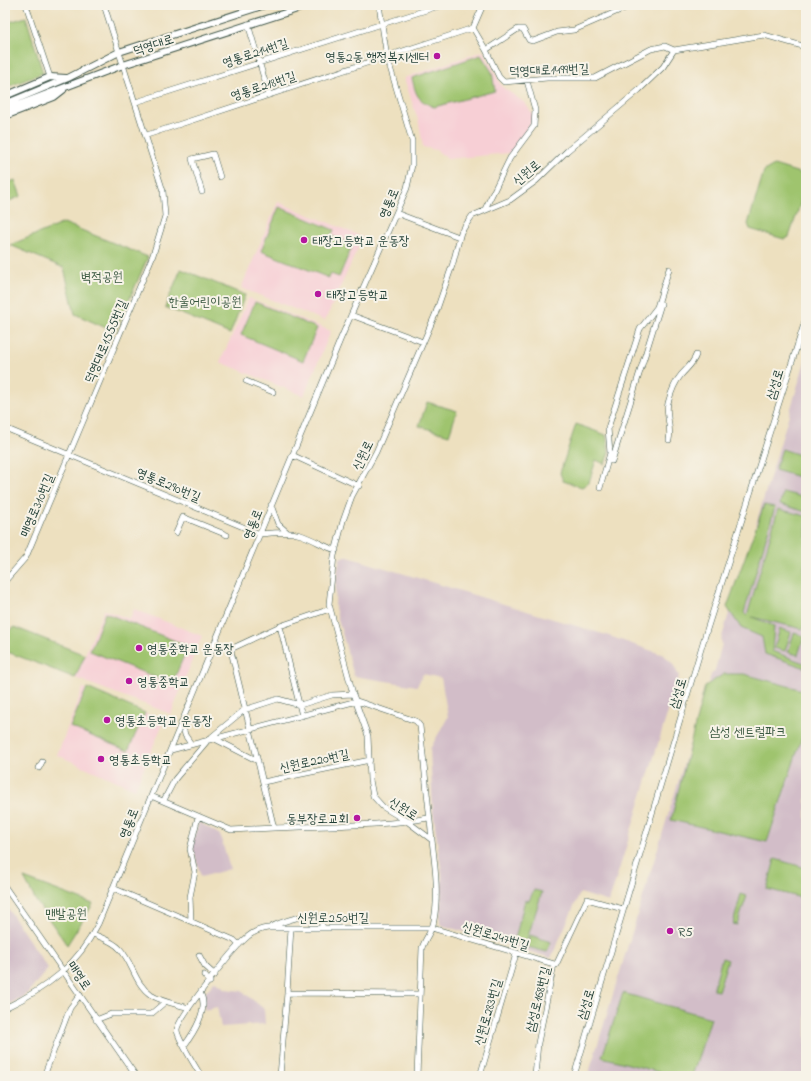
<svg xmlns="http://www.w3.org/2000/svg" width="811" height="1081" viewBox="0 0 811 1081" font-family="'Indie Flower','Poor Story',sans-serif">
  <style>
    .built { fill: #f7cfd5 }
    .industrial { fill: #d2bdc8 }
    .green { fill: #9fc46e; stroke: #5f8051 }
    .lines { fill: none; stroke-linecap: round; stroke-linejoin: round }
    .minor-casing { stroke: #3e5549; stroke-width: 6 }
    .major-casing { stroke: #3e5549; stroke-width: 8 }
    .minor { stroke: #fff; stroke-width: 5 }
    .major { stroke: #fff; stroke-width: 6 }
    .poi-dot { fill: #b5179e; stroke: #f7f3e8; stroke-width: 1.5 }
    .labels { text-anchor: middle; stroke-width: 4; stroke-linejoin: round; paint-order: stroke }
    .street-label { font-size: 13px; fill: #1f3d34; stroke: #f7f3e8 }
    .poi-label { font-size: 13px; fill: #1f3d34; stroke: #f7f3e8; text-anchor: start }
    .park-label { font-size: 13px; fill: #395840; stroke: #f7f3e8 }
  </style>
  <rect width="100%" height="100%" fill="#f7f3e8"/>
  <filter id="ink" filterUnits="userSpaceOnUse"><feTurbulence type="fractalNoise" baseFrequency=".025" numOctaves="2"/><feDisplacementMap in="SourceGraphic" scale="8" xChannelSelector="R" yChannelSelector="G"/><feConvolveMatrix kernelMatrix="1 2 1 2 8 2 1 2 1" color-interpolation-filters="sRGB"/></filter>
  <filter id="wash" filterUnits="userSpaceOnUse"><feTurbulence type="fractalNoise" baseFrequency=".012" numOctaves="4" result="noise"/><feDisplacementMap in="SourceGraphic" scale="16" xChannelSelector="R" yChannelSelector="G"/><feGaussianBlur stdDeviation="0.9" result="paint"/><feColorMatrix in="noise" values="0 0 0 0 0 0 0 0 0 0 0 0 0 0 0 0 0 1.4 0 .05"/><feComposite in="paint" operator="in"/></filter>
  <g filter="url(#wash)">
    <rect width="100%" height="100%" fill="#ede0bf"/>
    <path class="built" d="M483,51L493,68L501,86L525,103L534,116L527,132L518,146L510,153L448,159L436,150L423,147L419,123L404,78Z
      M278,202L363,237L325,321L241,288Z
      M249,298L331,331L304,396L220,362Z
      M134,609L202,636L171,714L75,678L104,610L130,619Z
      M83,688L164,721L135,789L57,755Z"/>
    <path class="industrial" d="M806,358V1076H588L711,675L715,670L722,644L721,640Z
      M345,556L606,635L664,655L673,664L679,676L609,902L580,893L551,958L441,925L440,922L442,874L433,812L430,749L448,717L441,678L423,674L417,686L354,676L335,608L336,581L340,558Z
      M199,822L220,835L230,869L201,877L192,845Z
      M5,904L48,969L23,998L5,1005Z
      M215,981L226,989L242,991L264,1009L265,1024L221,1027L217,1007L205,1010L204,1007L205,993Z"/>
    <path class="green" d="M26,17L43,73L5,88V20L6,23Z
      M481,55L492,72L495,91L434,107C417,100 416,95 412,78Z
      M774,165L806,175V187L789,237L784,239L750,229L748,224L764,171Z
      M15,180L21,196L5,203V184Z
      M279,207L334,230L331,236L353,244L339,277L331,274L329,278L261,251Z
      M64,223L148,257L115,332L75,314L64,268L10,245Z
      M181,269L245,295L230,334L165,307Z
      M255,302L317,328L303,361L241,335Z
      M427,402L457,411L449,435L419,426Z
      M576,424L606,435L609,452L605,464L596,460L589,482L582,487L563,481L560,473Z
      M782,449L806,457V479L775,470Z
      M783,492L806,498V512L780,504Z
      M764,505L775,507L744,613L747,616L778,509L806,516V560L803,571L806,573V620L803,629L752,617L774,626L772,651L806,664V668L765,654L762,637L741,628L727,607Z
      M105,613L188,646L172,684L90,651Z
      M14,627L85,655L75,678L5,651V634Z
      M780,629L791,632L785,651L774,648Z
      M794,633L804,636L798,655L788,652Z
      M724,674H744L806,691V725L767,842L671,820L705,686Z
      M87,688L145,713L128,751L70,727Z
      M775,859L806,868V899L767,889Z
      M24,878L93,904L67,945L36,901Z
      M534,890L542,892L525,946L514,943L525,900L529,901Z
      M741,894L747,896L737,925L733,924Z
      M530,935L551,942L547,952L527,947Z
      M722,958L728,960L718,991L713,990Z
      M623,993L711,1018L692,1076H674L602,1057Z"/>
  </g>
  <g filter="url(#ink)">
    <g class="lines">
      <g class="minor-casing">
        <path id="minor" d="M26,5L50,77
          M483,5L473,28L486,50L499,77L504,82L547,78H595L651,49L665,46L674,50
          M248,24L269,95
          M486,50L518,29H523L529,40L533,41L557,32L574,30L632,5
          M136,102L442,5
          M147,135L473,28
          M202,192L192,159L213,154L220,177
          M484,211L510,158L534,126L535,110L527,81
          M396,213L459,237
          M351,315L423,342
          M246,381L273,392
          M5,428L260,534C274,533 288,531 301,535C314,539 324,547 336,550
          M669,440C672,427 665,415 668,403C671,392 674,383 681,375C687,368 693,364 696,355
          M292,455L359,486
          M612,461L661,304
          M600,488L610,453L608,428L640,329L657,307L669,269
          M271,505L278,524L287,532
          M176,533L183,517L227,535
          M5,581L26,557L153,255L165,216L163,191L104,5
          M280,626L302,716
          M182,722L185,735L191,744
          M213,738L258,761
          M171,750L357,701L416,721L420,726L432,840
          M39,768L42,762
          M263,782L370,760
          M151,796L231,830L274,828L231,651L233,648L280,626L330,609
          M164,800L175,779L209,739L244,710L278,699L300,705L332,695L353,694
          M274,828C325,825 378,827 428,818
          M5,887L136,1076
          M113,888L234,940L239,945
          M191,921L190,897L195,872L190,849L198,817
          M271,927C279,923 313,910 320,918C321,921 322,925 323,928
          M93,934C102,938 113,941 120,949C133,963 134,983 151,995C162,1002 176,1004 189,1008
          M199,955L205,966L215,975
          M204,975L210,982
          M287,993L420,994
          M5,1008C47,988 77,966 98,924L341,338L407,188L412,165V141L387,57L379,5
          M96,1020L111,1014H151L165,1002
          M184,1046C193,1034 210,1008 200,993
          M44,1076L70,1008L80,995
          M201,1076C196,1067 177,1038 177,1030C177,1019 233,949 244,940C251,933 259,929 268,928H432L554,964
          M230,1076H247
          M280,1076L287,993L291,928
          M417,1076L422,948C425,938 433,930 434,920C439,894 435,866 432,840L408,822L383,807L373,796L370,780L368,736L353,694L329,604L334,556L343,521L352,496L376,452L435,315L453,263L461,232L472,216L510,200L536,181L567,151L639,90L663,67L674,50L764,35L806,47
          M480,1076L516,954
          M535,1076L538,1043L554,964L556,965L587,899L623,909
          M574,1076L704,639L806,318"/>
      </g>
      <g class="major-casing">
        <path id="major" d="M5,96L50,77L66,78
          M5,104L68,78L119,52L265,5
          M5,110L123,65L310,5
          M5,116L54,97L63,90"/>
      </g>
      <use href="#minor" class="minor"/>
      <use href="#major" class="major"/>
    </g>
  </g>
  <g class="poi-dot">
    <circle cx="437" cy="56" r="4"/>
    <circle cx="304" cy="240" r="4"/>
    <circle cx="318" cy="294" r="4"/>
    <circle cx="139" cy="648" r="4"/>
    <circle cx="129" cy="681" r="4"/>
    <circle cx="107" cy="720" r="4"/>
    <circle cx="101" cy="759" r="4"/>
    <circle cx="357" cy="818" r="4"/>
    <circle cx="670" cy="931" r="4"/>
  </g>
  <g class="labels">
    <g class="street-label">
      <text transform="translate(153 44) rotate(-18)" y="5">덕영대로</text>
      <text transform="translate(255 52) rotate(-18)" y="5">영통로214번길</text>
      <text transform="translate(549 69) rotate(-2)" y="5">덕영대로1499번길</text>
      <text transform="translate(263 85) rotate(-18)" y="5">영통로218번길</text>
      <text transform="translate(526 172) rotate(-40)" y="5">신원로</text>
      <text transform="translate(388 203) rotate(-67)" y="5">영통로</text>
      <text transform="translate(105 341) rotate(-67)" y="5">덕영대로1555번길</text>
      <text transform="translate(774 384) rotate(-73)" y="5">삼성로</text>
      <text transform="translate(362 455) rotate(-64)" y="5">신원로</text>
      <text transform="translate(169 484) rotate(23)" y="5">영통로290번길</text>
      <text transform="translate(36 505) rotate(-67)" y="5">매영로310번길</text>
      <text transform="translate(252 524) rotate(-68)" y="5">영통로</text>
      <text transform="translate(677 693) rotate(-73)" y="5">삼성로</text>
      <text transform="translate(314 760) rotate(-12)" y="5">신원로220번길</text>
      <text transform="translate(404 808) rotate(33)" y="5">신원로</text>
      <text transform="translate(128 823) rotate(-68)" y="5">영통로</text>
      <text x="333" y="922">신원로250번길</text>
      <text transform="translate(496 935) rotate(17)" y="5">신원로247번길</text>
      <text transform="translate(80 975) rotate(56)" y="5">매영로</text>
      <text transform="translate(537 999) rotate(-76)" y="5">삼성로168번길</text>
      <text transform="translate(585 1004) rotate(-73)" y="5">삼성로</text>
      <text transform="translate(487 1012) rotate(-74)" y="5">신원로283번길</text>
    </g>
    <g class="poi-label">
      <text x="429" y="61" text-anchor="end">영통2동 행정복지센터</text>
      <text x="312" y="245">태장고등학교 운동장</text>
      <text x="326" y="299">태장고등학교</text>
      <text x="147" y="653">영통중학교 운동장</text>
      <text x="137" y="686">영통중학교</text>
      <text x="115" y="725">영통초등학교 운동장</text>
      <text x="109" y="764">영통초등학교</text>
      <text x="349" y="823" text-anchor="end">동부장로교회</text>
      <text x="678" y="936">R5</text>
    </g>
    <g class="park-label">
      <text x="102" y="281">벽적공원</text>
      <text x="205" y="306">한울어린이공원</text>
      <text x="748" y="736">삼성 센트럴파크</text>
      <text x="66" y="918">맨발공원</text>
    </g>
  </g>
  <rect width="811" height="1081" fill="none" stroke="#f7f3e8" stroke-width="20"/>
</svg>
